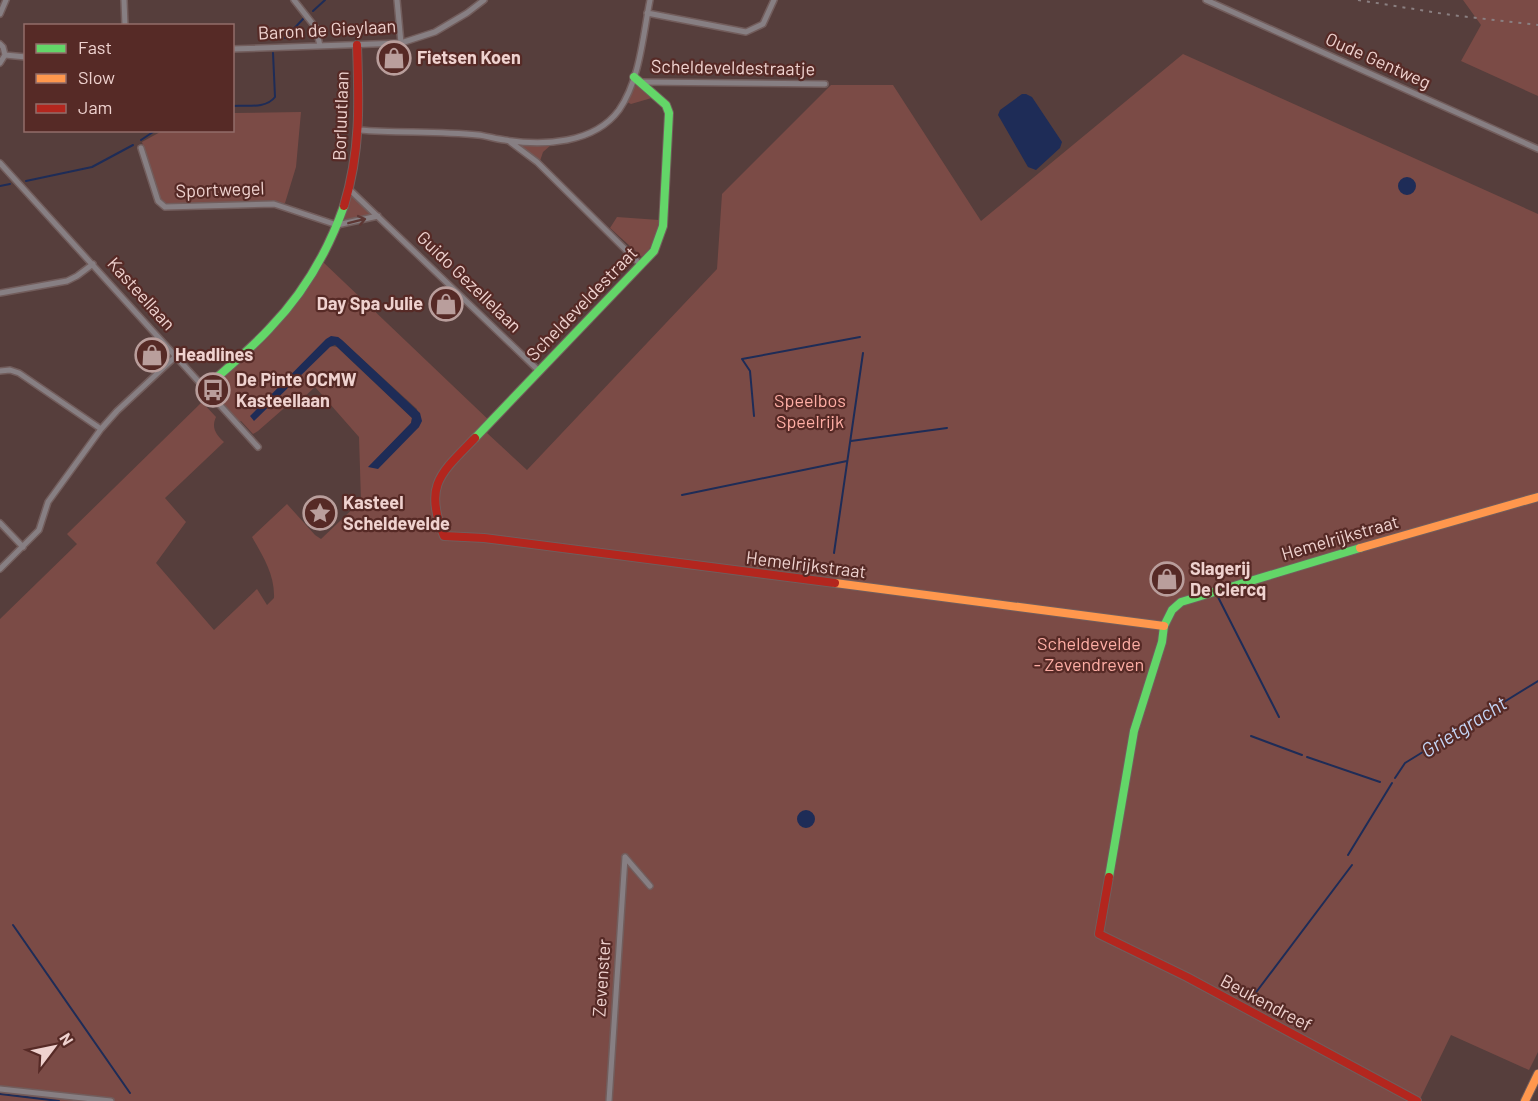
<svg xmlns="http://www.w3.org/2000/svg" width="1538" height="1101" viewBox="0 0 1538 1101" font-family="Barlow,sans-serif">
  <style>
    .green { fill: #7b4b46; fill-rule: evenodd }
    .water { fill: #1e2c57 }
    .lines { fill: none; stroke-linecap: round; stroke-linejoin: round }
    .stream { stroke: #1e2c57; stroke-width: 2 }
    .street-casing { stroke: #725d5c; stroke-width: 8 }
    .fast-casing { stroke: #725d5c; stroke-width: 10 }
    .slow-casing { stroke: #725d5c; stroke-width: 10 }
    .jam-casing { stroke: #725d5c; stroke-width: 10 }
    .street { stroke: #877f83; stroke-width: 5 }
    .fast { stroke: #63d668; stroke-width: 8 }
    .slow { stroke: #ff974d; stroke-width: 8 }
    .jam { stroke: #b3261e; stroke-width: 8 }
    .rail { stroke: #8a7f81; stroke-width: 2; stroke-dasharray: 3 6; stroke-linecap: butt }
    .oneway { stroke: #5d3734 }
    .labels { text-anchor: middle; stroke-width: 4.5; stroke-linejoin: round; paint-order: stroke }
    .street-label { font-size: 18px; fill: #efd2cf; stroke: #562a26 }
    .poi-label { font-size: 18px; font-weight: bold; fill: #efd2cf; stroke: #562a26; text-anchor: start }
    .park-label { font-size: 18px; fill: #feaea5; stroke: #562a26 }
    .water-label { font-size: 20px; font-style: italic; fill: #c5d4f4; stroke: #562a26 }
  </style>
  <rect width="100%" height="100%" fill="#563e3c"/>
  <path class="green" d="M1463,0H1538V96L1461,61L1481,25Z
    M1183,54L1538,214V1052L1529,1070L1451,1035L1421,1097L1417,1101H0V619L77,544L67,534L202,402L216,417C211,428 216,434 224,442L165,498L186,522L156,563L214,630L257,589L267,605L274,598C275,575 263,556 252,537L287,504L315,535L321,539L361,501L359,437L315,387L302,399L298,396L258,431L253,434L241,421L239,422L212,392V385L270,333L323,262L494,425L487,433L527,470L717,269L722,194L831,85H893L981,221ZM338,337L417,409L419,427L369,467L411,423L412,418L337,347L330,346Z
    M639,84L655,97L631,104L627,102L635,86Z
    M301,112L296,167L285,203L167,205L163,204L158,196L142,142L162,131L232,130L233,113Z
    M517,144L551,145L543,152L540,161Z
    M353,196L370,212L369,216L348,220L343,218L351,197Z
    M617,217L659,220C658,235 653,247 642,257L610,228Z"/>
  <path class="water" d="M1022,94H1026L1032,97L1062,142L1060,148L1036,170L1028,167L998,115L1000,110Z
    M1398 186a9 9 0 1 1 18 0a9 9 0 1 1-18 0Z
    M331,336L338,337L342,340L420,413L422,421L419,427L378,469L368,467L411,423L412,418L335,345L330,347L254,421L250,416L326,339Z
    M797 819a9 9 0 1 1 18 0a9 9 0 1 1-18 0Z"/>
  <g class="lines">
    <path class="stream" d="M313,11L325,0
      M285,38L304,18
      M232,106C246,105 266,109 275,97L273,53
      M141,140L156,130
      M26,181L92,167L133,145
      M0,186L10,184
      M754,416L750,371L742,359L860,337
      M851,441L947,428
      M682,495L847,461
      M834,553L863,353
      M1218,597L1279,717
      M1251,736L1302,755
      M1307,757L1380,782
      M1395,778L1405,763L1538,681
      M1348,855L1392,783
      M13,925L130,1093
      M1248,1000L1251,999L1352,865
      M0,1094L59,1101"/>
    <g class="street-casing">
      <path id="street" d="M124,0L125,26
        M294,0L316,28L320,46
        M397,0L401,43
        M1206,0L1538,149
        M647,13L746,32L763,24L774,0
        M0,14L6,0
        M0,44L3,47L5,55L0,63
        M232,49L401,43L435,32L467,13L484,0
        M5,55L26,57
        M641,82L825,84
        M359,130C398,133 438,131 478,135C487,136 496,139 505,140C543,146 594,144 619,110C640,80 643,35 650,0
        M509,141L537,162L641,265
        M141,148L158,201L165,207L274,204L337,225L378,216
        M0,163L258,447
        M349,189L539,371
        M0,293L67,281L77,276L93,264
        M0,371L10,370L19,373L101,429
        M0,523L23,547
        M0,569L39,530L48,502L101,429L117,411L176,356
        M625,857L650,886
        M0,1089L111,1101
        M609,1101L625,857"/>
    </g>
    <g class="fast-casing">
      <path id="fast" d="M205,388C227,368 250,350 270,328C304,293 328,251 344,206
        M475,438L654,251L663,226L669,113L666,105L634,77
        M1109,877L1134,731L1162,642L1164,626L1172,610L1181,602L1360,548"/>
    </g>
    <g class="slow-casing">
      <path id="slow" d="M1360,548L1538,497
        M835,583L1164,626
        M1525,1101L1538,1074"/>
    </g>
    <g class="jam-casing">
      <path id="jam" d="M344,206C361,150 359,102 357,45
        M475,438C441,473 423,485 444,536L484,538L835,583
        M1109,877L1099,934L1187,977L1417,1101"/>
    </g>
    <use href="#street" class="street"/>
    <use href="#fast" class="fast"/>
    <use href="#slow" class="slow"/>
    <use href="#jam" class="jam"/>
    <path class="rail" d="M1358,0L1451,15L1538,25"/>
  </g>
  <defs><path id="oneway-shaft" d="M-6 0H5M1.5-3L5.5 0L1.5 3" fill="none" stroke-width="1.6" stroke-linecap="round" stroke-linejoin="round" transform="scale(1.5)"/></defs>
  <use class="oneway" href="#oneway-shaft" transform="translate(357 221) rotate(-14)"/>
  <defs>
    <g id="shop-ring" transform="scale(1.725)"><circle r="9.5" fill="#562a26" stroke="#b99e9c" stroke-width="1.5"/><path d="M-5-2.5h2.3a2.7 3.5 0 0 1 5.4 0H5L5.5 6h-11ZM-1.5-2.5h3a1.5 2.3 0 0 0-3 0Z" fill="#b99e9c"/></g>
    <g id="bus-ring" transform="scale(1.725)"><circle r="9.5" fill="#562a26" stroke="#b99e9c" stroke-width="1.5"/><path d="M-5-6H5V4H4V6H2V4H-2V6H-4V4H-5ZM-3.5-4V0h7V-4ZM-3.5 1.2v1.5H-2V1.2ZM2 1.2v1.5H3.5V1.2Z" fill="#b99e9c"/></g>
    <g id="sight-ring" transform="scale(1.725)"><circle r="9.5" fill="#562a26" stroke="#b99e9c" stroke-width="1.5"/><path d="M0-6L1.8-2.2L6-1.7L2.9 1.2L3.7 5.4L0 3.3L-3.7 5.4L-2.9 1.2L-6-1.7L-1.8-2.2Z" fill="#b99e9c"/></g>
  </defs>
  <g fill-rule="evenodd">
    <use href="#shop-ring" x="394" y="58"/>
    <use href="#shop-ring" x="446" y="304"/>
    <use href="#shop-ring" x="152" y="355"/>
    <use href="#bus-ring" x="213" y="390"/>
    <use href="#sight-ring" x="320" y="513"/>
    <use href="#shop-ring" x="1167" y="579"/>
  </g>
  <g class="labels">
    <g class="street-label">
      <text transform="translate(327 30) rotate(-3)" y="6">Baron de Gieylaan</text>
      <text transform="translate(1378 61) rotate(24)" y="6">Oude Gentweg</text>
      <text transform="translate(733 68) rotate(1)" y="6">Scheldeveldestraatje</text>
      <text transform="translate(341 116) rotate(-88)" y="6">Borluutlaan</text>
      <text transform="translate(220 190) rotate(-2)" y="6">Sportwegel</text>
      <text transform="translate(469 282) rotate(44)" y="6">Guido Gezellelaan</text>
      <text transform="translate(141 294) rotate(48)" y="6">Kasteellaan</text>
      <text transform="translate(582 304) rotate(-46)" y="6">Scheldeveldestraat</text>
      <text transform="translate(1340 538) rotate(-16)" y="6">Hemelrijkstraat</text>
      <text transform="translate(806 565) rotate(7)" y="6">Hemelrijkstraat</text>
      <text transform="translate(602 978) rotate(-86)" y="6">Zevenster</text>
      <text transform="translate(1266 1003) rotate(28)" y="6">Beukendreef</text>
    </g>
    <g class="poi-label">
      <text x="417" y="64">Fietsen Koen</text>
      <text x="423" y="310" text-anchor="end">Day Spa Julie</text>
      <text x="175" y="361">Headlines</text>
      <text x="236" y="386">De Pinte OCMW<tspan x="236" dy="21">Kasteellaan</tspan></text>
      <text x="343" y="509">Kasteel<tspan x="343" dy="21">Scheldevelde</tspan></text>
      <text x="1190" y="575">Slagerij<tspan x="1190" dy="21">De Clercq</tspan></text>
    </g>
    <g class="park-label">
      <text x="810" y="407">Speelbos<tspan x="810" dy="21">Speelrijk</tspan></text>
      <text x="1089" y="650">Scheldevelde<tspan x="1089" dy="21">- Zevendreven</tspan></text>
    </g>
    <g class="water-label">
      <text transform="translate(1464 727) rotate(-32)" y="7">Grietgracht</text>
    </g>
  </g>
  <rect x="24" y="24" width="210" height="108" fill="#562a26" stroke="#936d6a" stroke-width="1.5"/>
  <rect x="36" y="44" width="30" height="9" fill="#63d668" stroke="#936d6a" stroke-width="1.5"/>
  <text x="78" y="54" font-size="18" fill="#efd2cf">Fast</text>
  <rect x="36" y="74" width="30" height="9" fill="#ff974d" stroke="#936d6a" stroke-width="1.5"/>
  <text x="78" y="84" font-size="18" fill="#efd2cf">Slow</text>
  <rect x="36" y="104" width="30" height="9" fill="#b3261e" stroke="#936d6a" stroke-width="1.5"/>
  <text x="78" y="114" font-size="18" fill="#efd2cf">Jam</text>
  <g transform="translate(54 1047) rotate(58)" stroke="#562a26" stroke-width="4.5" paint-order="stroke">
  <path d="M0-4.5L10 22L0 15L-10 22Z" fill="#efd2cf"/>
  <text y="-9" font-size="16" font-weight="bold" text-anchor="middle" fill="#efd2cf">N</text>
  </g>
</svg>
